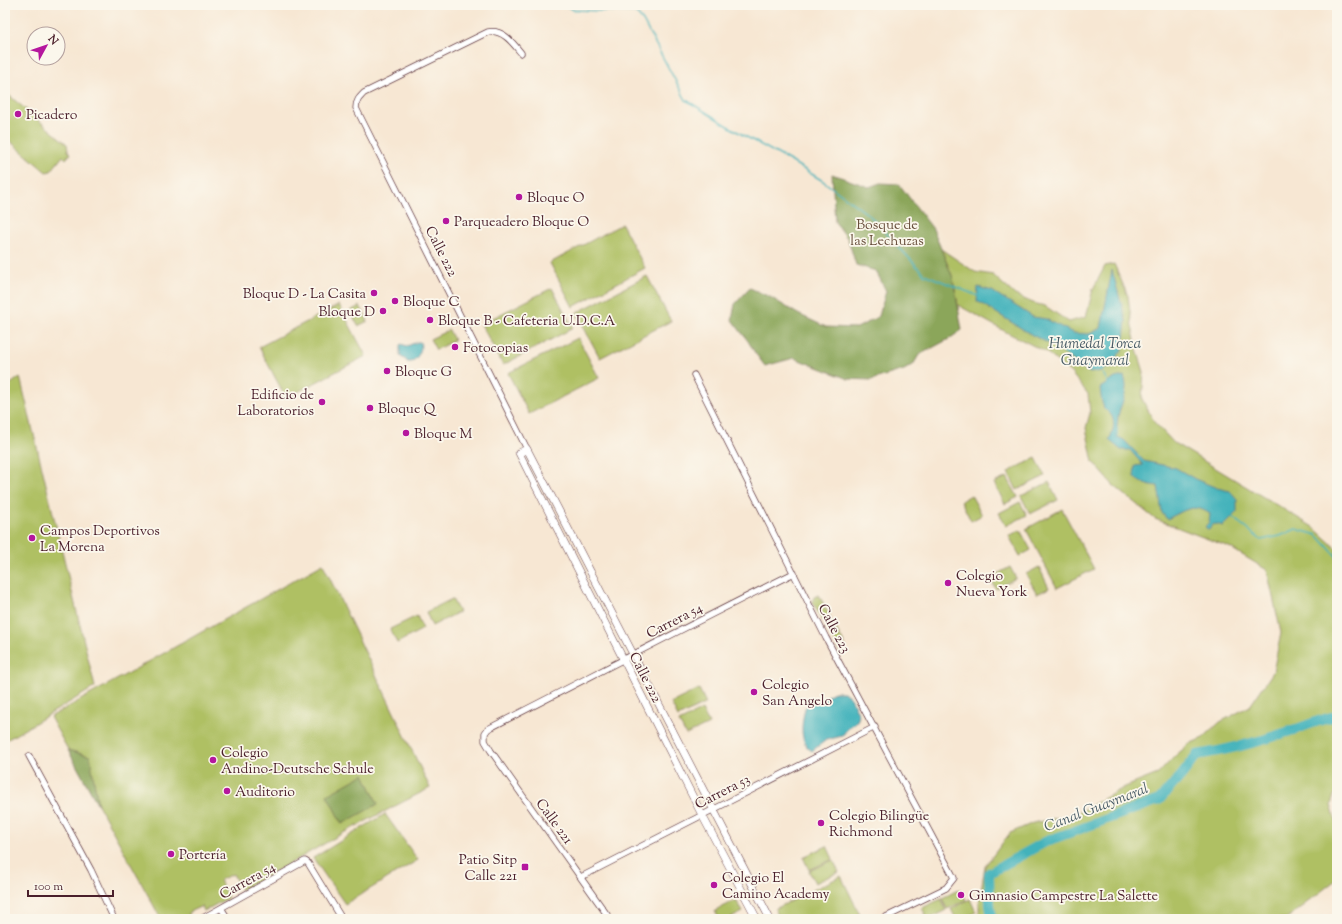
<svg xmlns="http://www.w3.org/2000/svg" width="1342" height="924" viewBox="0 0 1342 924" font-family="'Sorts Mill Goudy',serif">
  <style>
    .green { fill: #afc064; stroke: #7c7048 }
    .forest { fill: #8ba65a; stroke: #6a6242 }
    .water { fill: #42b2bb; stroke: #466873 }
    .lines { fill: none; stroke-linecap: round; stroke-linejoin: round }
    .stream { stroke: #42b2bb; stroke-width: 1.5 }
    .river { stroke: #42b2bb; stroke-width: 10 }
    .minor-casing { stroke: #643d44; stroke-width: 7 }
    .tertiary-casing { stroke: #643d44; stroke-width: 8 }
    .minor { stroke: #fff; stroke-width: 5.5 }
    .tertiary { stroke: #fff; stroke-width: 7 }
    .poi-dot { fill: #b5179e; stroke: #fbf7ec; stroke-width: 1.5 }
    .labels { text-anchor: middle; stroke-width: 3.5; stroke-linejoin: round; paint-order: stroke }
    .poi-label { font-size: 14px; fill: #4a1f2b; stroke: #fbf7ec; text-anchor: start }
    .park-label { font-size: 14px; fill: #684f3c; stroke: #fbf7ec }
    .street-label { font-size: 14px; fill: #4a1f2b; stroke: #fbf7ec }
    .water-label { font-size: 15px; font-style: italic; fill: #475a65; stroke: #fbf7ec }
  </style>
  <rect width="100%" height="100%" fill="#fbf7ec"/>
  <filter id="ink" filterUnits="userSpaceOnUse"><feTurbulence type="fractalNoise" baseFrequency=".025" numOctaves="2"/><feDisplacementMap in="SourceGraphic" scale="8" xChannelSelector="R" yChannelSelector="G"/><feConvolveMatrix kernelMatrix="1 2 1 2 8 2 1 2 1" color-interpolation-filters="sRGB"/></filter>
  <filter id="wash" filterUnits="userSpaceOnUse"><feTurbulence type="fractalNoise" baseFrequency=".012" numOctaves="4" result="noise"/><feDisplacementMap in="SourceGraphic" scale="16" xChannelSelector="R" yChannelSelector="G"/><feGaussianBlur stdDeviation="0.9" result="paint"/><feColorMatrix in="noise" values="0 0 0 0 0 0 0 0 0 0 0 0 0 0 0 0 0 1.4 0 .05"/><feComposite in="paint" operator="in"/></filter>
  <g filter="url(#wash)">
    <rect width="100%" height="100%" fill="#f7e7d3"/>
    <path class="green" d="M5,92L67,144L68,151L71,154L69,156L67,155L68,157L66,159L63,156L51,171L46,172L5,137Z
      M622,224L645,268L573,307L550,263Z
      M941,249L975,272L993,275L1015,295L1033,303L1045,306L1069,322L1086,317L1093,289L1105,266L1114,264L1128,296L1132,326L1137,349L1144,372L1142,399L1155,423L1174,443L1313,527L1337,549V792L1334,795L1331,805L1337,825V879L1286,919H979V903L985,866L1010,833L1033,823L1076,814L1125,787L1158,774L1174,757L1189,744L1203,738L1220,722L1250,706L1273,672L1281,633L1267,570L1229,547L1155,519L1135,503L1113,485L1093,462L1086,428L1090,413L1088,394L1071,373L1046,352L1006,332L958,305L953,278Z
      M647,276L671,321L600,358L576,313Z
      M552,288L573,328L503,365L481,324Z
      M339,305L366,356L286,398L259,347Z
      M360,306L368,321L358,326L350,311Z
      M449,330L454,340L436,350L430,339Z
      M578,338L599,378L529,414L508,373Z
      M20,377L95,687L5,741V388Z
      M1036,458L1045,476L1017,490L1008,472Z
      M1007,477L1018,497L1005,504L994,483Z
      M1049,482L1058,500L1030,514L1021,496Z
      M971,495L982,515L971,521L961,501Z
      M1020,502L1027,515L1006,526L999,513Z
      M1062,509L1094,569L1057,588L1026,529Z
      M1020,530L1031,550L1020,556L1009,536Z
      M323,564L430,788L343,833L282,868L241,890L233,874L220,880L228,898L204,911L202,906L189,912L188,913L191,918L189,919H161L50,717Z
      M1010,567L1016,578L996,589L990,578Z
      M1039,567L1049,588L1037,594L1026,574Z
      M819,595L831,619L827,621L822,620L813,603V600L814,597Z
      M452,599L459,612L432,626L426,612Z
      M417,616L423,629L397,643L390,629Z
      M834,625L846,647L840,651L829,631L830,627Z
      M699,689L706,703L678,717L671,703Z
      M702,710L709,724L686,735L679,722Z
      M385,814L418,860L345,904L313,858Z
      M827,846L833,859L809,870L803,857Z
      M833,860L839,872L815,883L809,871Z
      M841,876L861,917L858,919H780L775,909Z
      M960,889L966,900L947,909L942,898Z
      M941,899L946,910L928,919L922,908Z
      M970,899L976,912L962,919H956L951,909Z
      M736,900L743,912L729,919H719L715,911Z"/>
    <path class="forest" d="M832,174L869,187L880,183L899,184L933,229L953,278L962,330L949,339L919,355L913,365L904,370L871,380L848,379L794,358L765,366L755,353L748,341L732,320L735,304L750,288L770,297L798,314L826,327L857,328L879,316L886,291L876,271L856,265L848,239L835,222Z
      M68,750L90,756L98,805Z
      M364,774L378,804L342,824L327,795Z"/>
    <path class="water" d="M1112,270L1126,321L1123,349L1110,366L1101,371L1090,373L1052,345L1032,335L977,301L978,287L992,291L1033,317L1046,319L1073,333L1089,334L1101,328Z
      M417,342H420C423,350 418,357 412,362H407V361L400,356V345L401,344L407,346Z
      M1124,376C1130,393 1121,401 1118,417C1117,423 1117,430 1116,436L1124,440L1144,461L1176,468L1195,479L1217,488L1230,491L1237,499V512L1223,526L1216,524L1212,525L1209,530L1205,527L1209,522L1210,514C1193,502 1184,511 1167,519L1162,513L1158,486C1149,485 1142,483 1134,477L1135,466L1143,465L1130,450H1121L1109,440C1113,432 1116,423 1111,415C1109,412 1106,411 1104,408C1101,402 1101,395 1100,388L1115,378Z
      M835,692H844L851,698L859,715L858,719L856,722L848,728L842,736L826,740L812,751C798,742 802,722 805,708C811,701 818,701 826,697C829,695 831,693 835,692Z"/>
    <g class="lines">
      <path class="stream" d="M564,5L574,10L635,12L643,21L686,100L743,135L792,162L823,181L870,216L924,274L978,296
        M1101,370L1109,384
        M1117,436V428
        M1231,516L1261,540L1280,536L1296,529L1317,535L1337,557"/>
      <path class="river" d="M992,919L990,904L989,873L1047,841L1159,800L1181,776L1197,755C1226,750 1256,743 1284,733C1302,728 1319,719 1337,716"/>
    </g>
  </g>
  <g filter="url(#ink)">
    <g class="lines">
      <g class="minor-casing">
        <path id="minor" d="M521,53C513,43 503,29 488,32L364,93C359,98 356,101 356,108L527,449
          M1337,128L1336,132L1337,136
          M694,375L826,638L952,874L954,878L946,888L882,919
          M29,756L91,870L114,919
          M581,877L875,727
          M221,908L228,919
          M201,919L305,861L308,863L342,919
          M610,919L491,751L485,741V733L488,729C590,677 691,624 794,573"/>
      </g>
      <g class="tertiary-casing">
        <path id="tertiary" d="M757,919L702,815L519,453L527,449L770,919"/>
      </g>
      <use href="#minor" class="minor"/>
      <use href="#tertiary" class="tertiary"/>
    </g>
  </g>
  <g class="poi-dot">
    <circle cx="18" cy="114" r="4"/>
    <circle cx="519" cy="197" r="4"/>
    <circle cx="446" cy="221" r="4"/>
    <circle cx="374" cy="293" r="4"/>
    <circle cx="395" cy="301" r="4"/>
    <circle cx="383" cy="311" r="4"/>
    <circle cx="430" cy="320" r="4"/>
    <circle cx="455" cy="347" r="4"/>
    <circle cx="387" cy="371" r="4"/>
    <circle cx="322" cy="402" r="4"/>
    <circle cx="370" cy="408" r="4"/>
    <circle cx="406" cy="433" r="4"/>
    <circle cx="32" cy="538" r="4"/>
    <circle cx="948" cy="583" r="4"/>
    <circle cx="754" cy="692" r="4"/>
    <circle cx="213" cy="760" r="4"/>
    <circle cx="227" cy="791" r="4"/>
    <circle cx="821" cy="823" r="4"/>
    <circle cx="171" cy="854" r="4"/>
    <rect x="521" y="863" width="8" height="8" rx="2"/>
    <circle cx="714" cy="885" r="4"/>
    <circle cx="961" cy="895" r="4"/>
  </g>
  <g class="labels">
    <g class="poi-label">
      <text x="26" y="119">Picadero</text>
      <text x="527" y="202">Bloque O</text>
      <text x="454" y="226">Parqueadero Bloque O</text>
      <text x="366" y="298" text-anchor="end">Bloque D - La Casita</text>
      <text x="403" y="306">Bloque C</text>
      <text x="375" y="316" text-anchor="end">Bloque D</text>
      <text x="438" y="325">Bloque B - Cafeteria U.D.C.A</text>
      <text x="463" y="352">Fotocopias</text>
      <text x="395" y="376">Bloque G</text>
      <text x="314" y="399" text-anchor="end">Edificio de<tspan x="314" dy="16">Laboratorios</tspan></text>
      <text x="378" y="413">Bloque Q</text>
      <text x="414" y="438">Bloque M</text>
      <text x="40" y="535">Campos Deportivos<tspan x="40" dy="16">La Morena</tspan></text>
      <text x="956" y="580">Colegio<tspan x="956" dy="16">Nueva York</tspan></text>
      <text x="762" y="689">Colegio<tspan x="762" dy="16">San Angelo</tspan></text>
      <text x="221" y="757">Colegio<tspan x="221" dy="16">Andino-Deutsche Schule</tspan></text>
      <text x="235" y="796">Auditorio</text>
      <text x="829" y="820">Colegio Bilingüe<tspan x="829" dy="16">Richmond</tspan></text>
      <text x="179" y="859">Portería</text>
      <text x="517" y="864" text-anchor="end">Patio Sitp<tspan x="517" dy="16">Calle 221</tspan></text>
      <text x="722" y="882">Colegio El<tspan x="722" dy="16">Camino Academy</tspan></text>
      <text x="969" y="900">Gimnasio Campestre La Salette</text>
    </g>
    <g class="park-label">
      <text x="887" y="229">Bosque de<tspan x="887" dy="16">las Lechuzas</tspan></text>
    </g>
    <g class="street-label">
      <text transform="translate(442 251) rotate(63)" y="5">Calle 222</text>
      <text transform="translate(674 620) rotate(-27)" y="5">Carrera 54</text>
      <text transform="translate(835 628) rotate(62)" y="5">Calle 223</text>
      <text transform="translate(646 677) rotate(63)" y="5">Calle 222</text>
      <text transform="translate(722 791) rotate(-27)" y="5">Carrera 53</text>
      <text transform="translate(555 821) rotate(54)" y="5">Calle 221</text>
      <text transform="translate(247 880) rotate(-29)" y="5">Carrera 54</text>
    </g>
    <g class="water-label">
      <text x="1095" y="348">Humedal Torca<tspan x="1095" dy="17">Guaymaral</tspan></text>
      <text transform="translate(1096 807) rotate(-21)" y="5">Canal Guaymaral</text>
    </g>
  </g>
  <rect width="1342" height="924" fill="none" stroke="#fbf7ec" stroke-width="20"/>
  <g transform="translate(46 46) rotate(50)"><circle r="19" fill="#fbf7ec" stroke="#b4a19f"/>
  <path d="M0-3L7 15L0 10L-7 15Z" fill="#b5179e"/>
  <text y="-6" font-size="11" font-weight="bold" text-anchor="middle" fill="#4a1f2b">N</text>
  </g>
  <path d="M28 890v6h85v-6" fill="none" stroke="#4a1f2b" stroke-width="2"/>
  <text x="34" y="890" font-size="12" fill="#4a1f2b" stroke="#fbf7ec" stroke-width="3" paint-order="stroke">100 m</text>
</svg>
